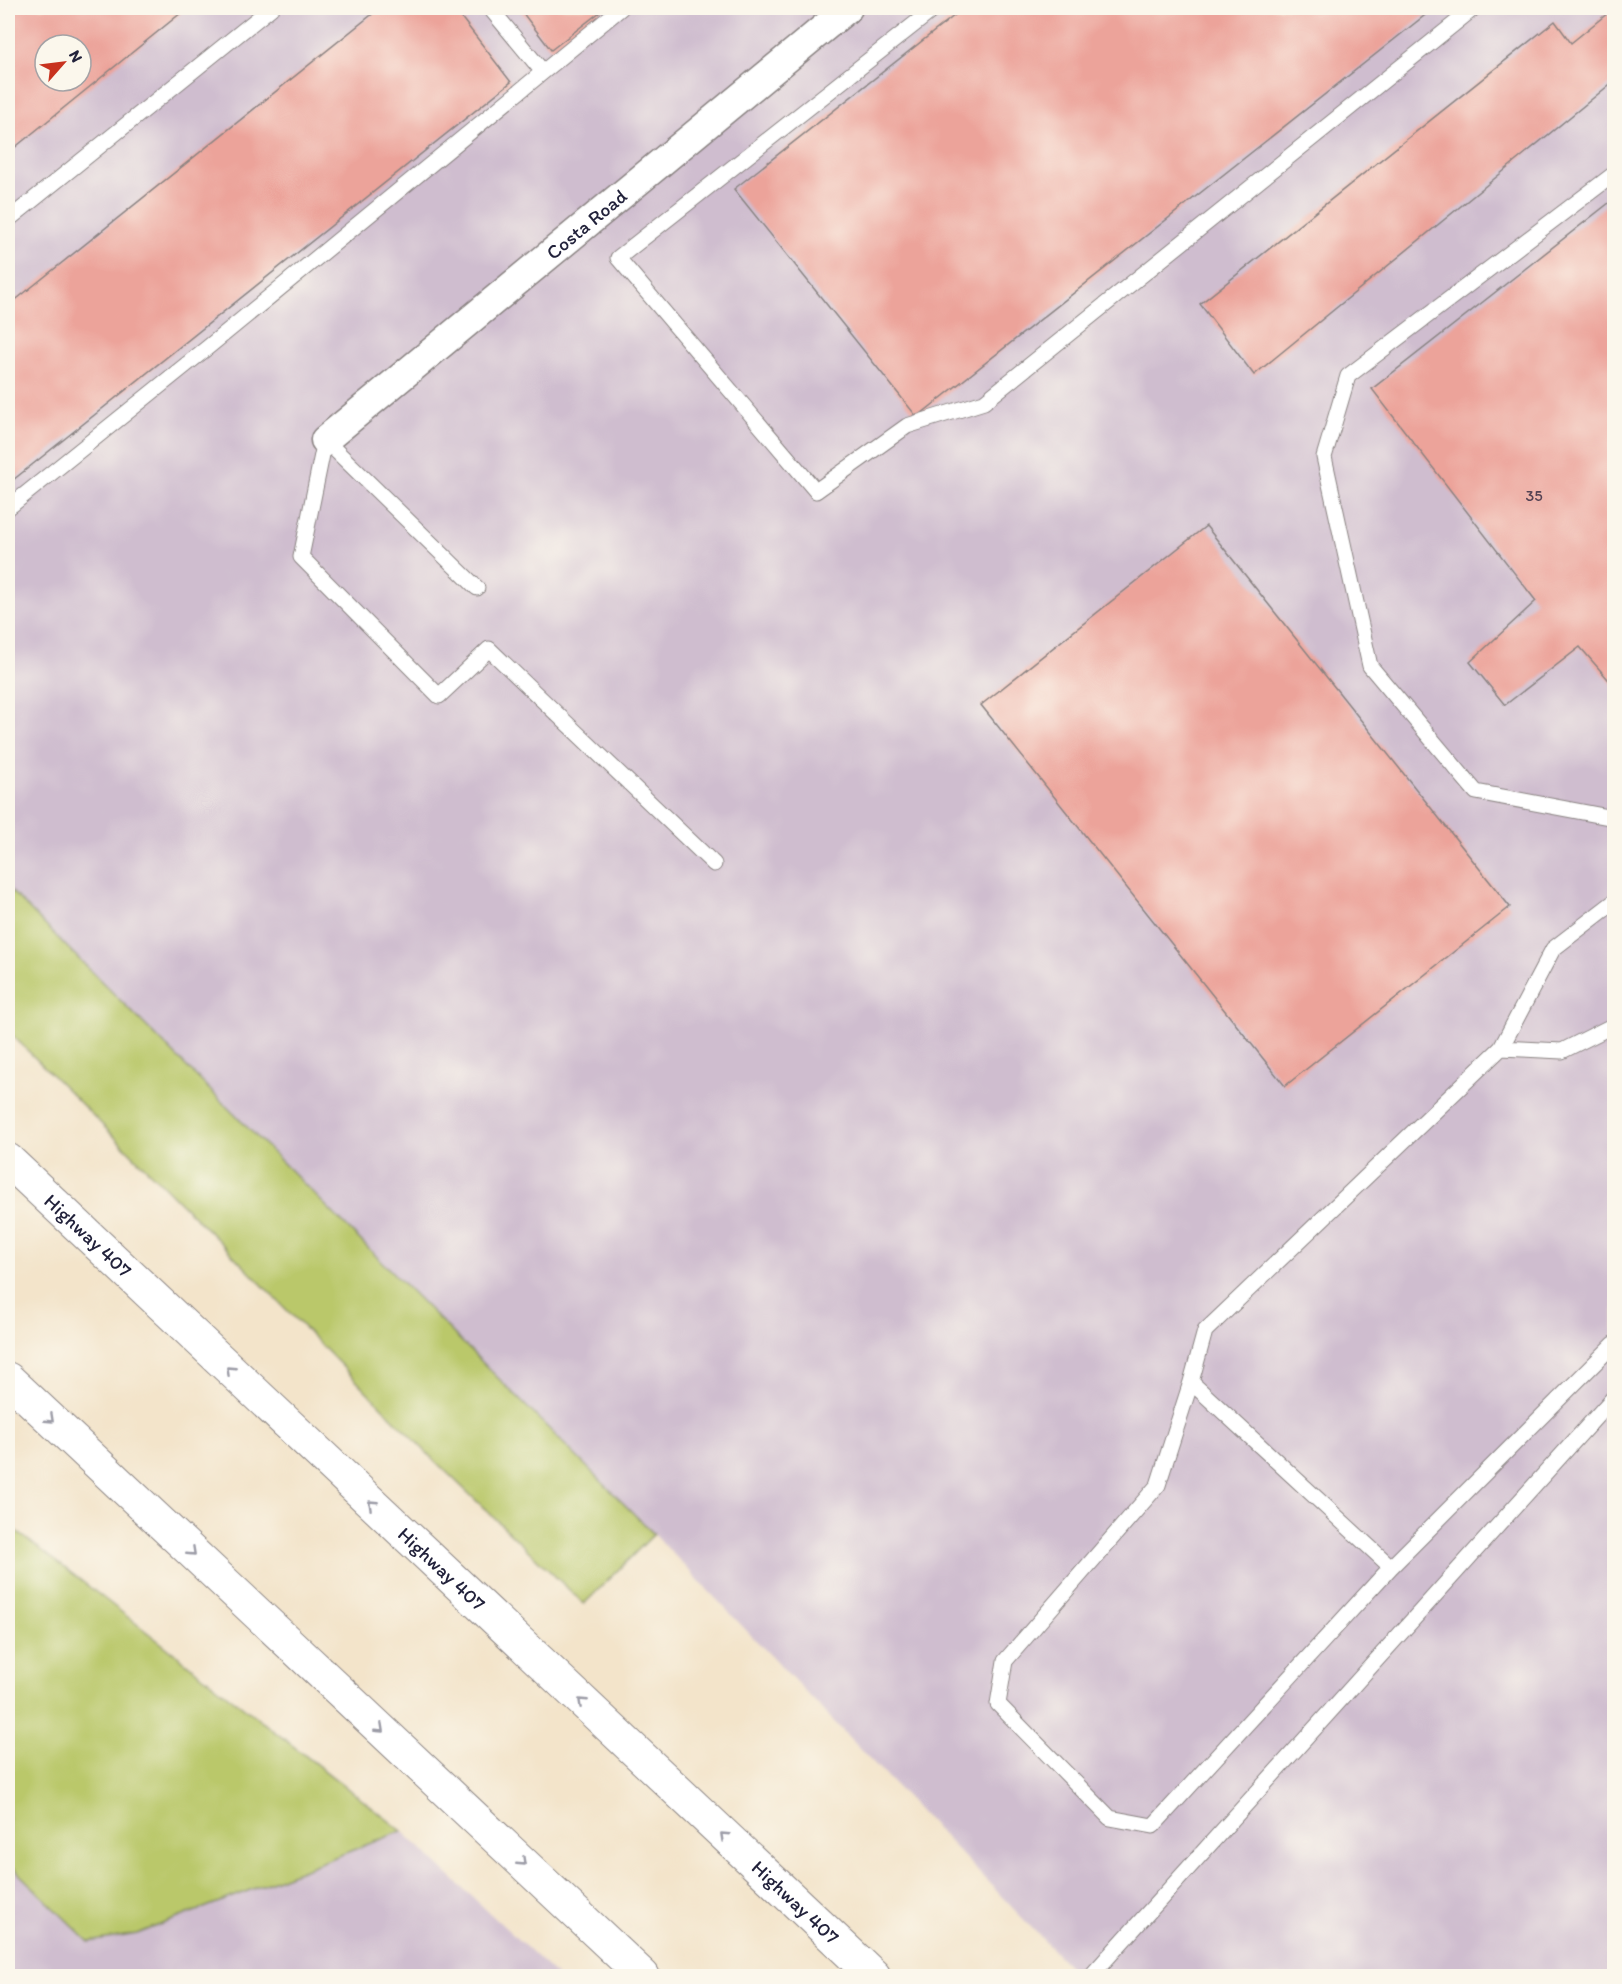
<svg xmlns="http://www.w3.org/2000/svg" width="1622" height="1984" viewBox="0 0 1622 1984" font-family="Itim,sans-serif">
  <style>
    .industrial { fill: #cfbdcf; fill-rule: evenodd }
    .green { fill: #bac86a; stroke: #6e7552; stroke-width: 1.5 }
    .building { fill: #eca39a; fill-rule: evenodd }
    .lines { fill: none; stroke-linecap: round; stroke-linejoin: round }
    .service-casing { stroke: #8a8382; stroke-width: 17 }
    .minor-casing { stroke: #8a8382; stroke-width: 31 }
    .motorway-casing { stroke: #8a8382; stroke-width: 35 }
    .service { stroke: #fff; stroke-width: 15 }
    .minor { stroke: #fff; stroke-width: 28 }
    .motorway { stroke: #fff; stroke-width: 33 }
    .oneway { stroke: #9c9ca7 }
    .labels { text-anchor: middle; stroke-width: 4.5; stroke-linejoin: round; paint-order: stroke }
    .number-label { font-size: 16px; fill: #544253 }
    .street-label { font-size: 20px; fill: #22223b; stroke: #fbf7ec }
  </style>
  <rect width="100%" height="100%" fill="#fbf7ec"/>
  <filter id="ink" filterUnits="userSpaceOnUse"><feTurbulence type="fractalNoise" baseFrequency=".0167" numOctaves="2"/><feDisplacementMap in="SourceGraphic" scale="12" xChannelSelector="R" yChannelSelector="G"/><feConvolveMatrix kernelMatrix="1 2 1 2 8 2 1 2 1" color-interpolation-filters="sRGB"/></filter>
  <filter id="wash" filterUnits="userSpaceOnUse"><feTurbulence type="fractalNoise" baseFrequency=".008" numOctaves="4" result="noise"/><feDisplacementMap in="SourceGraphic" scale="24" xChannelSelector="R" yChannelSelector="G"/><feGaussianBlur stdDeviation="1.35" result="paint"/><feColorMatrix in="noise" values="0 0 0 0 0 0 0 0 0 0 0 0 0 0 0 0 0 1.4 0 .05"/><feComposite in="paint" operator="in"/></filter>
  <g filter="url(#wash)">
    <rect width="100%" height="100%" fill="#f3e4ca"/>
    <path class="industrial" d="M8,8H1614V1976H1078L654,1534L8,890ZM45,45H81V81H45Z
      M402,1831L557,1976H8V1863L89,1942L137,1934Z"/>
    <path class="green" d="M8,888L654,1534L584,1604L435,1461L222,1244L8,1031Z
      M8,1525L56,1561L402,1831L137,1934L89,1942L8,1863Z"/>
    <g id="blocks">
      <path class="building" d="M8,8H187L8,153ZM45,45H81V81H45Z
        M380,8H454L511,82L8,484V306Z
        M519,8H605L551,50Z
        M964,8H1434L917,417L734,189Z
        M1614,8V81L1254,375L1200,304L1555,21L1571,43Z
        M1614,199V686L1580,647L1505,705L1470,662L1536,601L1372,389Z
        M1206,526L1510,907L1285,1086L981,705Z"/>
    </g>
  </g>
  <g filter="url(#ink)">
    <use href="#blocks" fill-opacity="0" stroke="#8a8382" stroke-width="1.5"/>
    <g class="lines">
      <g class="service-casing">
        <path id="service" d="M490,8L543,72
          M935,8L618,258L816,491L907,426L984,402L1474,8
          M1614,174L1348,376L1324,457L1370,666L1476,792L1614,818
          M8,220L271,8
          M325,440L301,557L439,696L489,649L714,864
          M325,440L477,588
          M8,508L207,348L621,8
          M1614,902L1553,949L1501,1048L1205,1331L1191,1382L1391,1567L1614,1344
          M1501,1048L1562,1051L1614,1025
          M1191,1382L1158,1485L1005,1661L998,1704L1110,1818L1153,1826L1391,1567
          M1091,1976L1614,1397"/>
      </g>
      <g class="minor-casing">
        <g id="minor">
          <path id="s1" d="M325,440L848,8"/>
        </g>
      </g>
      <g class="motorway-casing">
        <g id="motorway">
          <path id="s2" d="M8,1160L874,1976"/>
          <path d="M8,1379L643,1976"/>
        </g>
      </g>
      <use href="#service" class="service"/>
      <use href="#minor" class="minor"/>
      <use href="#motorway" class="motorway"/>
    </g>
    <defs><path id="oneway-chevron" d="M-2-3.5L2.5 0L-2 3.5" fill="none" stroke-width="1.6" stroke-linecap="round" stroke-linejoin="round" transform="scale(1.5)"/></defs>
    <g class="oneway">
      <use href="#oneway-chevron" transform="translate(230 1370) rotate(-137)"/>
      <use href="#oneway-chevron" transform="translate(50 1419) rotate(43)"/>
      <use href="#oneway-chevron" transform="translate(372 1504) rotate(-137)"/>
      <use href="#oneway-chevron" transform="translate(192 1552) rotate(43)"/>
      <use href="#oneway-chevron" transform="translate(582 1702) rotate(-137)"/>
      <use href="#oneway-chevron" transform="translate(380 1729) rotate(43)"/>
      <use href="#oneway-chevron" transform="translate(724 1836) rotate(-137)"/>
      <use href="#oneway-chevron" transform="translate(522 1862) rotate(43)"/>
    </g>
  </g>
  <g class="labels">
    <g class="number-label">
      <text x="1534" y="501">35</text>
    </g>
    <g class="street-label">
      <text dy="7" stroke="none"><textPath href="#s1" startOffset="339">Costa Road</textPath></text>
      <text dy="7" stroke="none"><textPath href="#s2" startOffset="110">Highway 407</textPath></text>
      <text dy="7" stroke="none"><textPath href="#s2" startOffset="596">Highway 407</textPath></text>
      <text dy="7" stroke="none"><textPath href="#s2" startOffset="1082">Highway 407</textPath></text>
    </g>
  </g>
  <rect width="1622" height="1984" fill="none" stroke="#fbf7ec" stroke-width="30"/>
  <g transform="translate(63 63) rotate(62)"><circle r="28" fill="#fbf7ec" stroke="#a4a2a5" stroke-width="1.5"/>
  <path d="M0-4.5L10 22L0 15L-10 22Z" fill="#c8321e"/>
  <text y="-9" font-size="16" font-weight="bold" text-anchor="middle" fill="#22223b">N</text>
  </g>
</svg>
